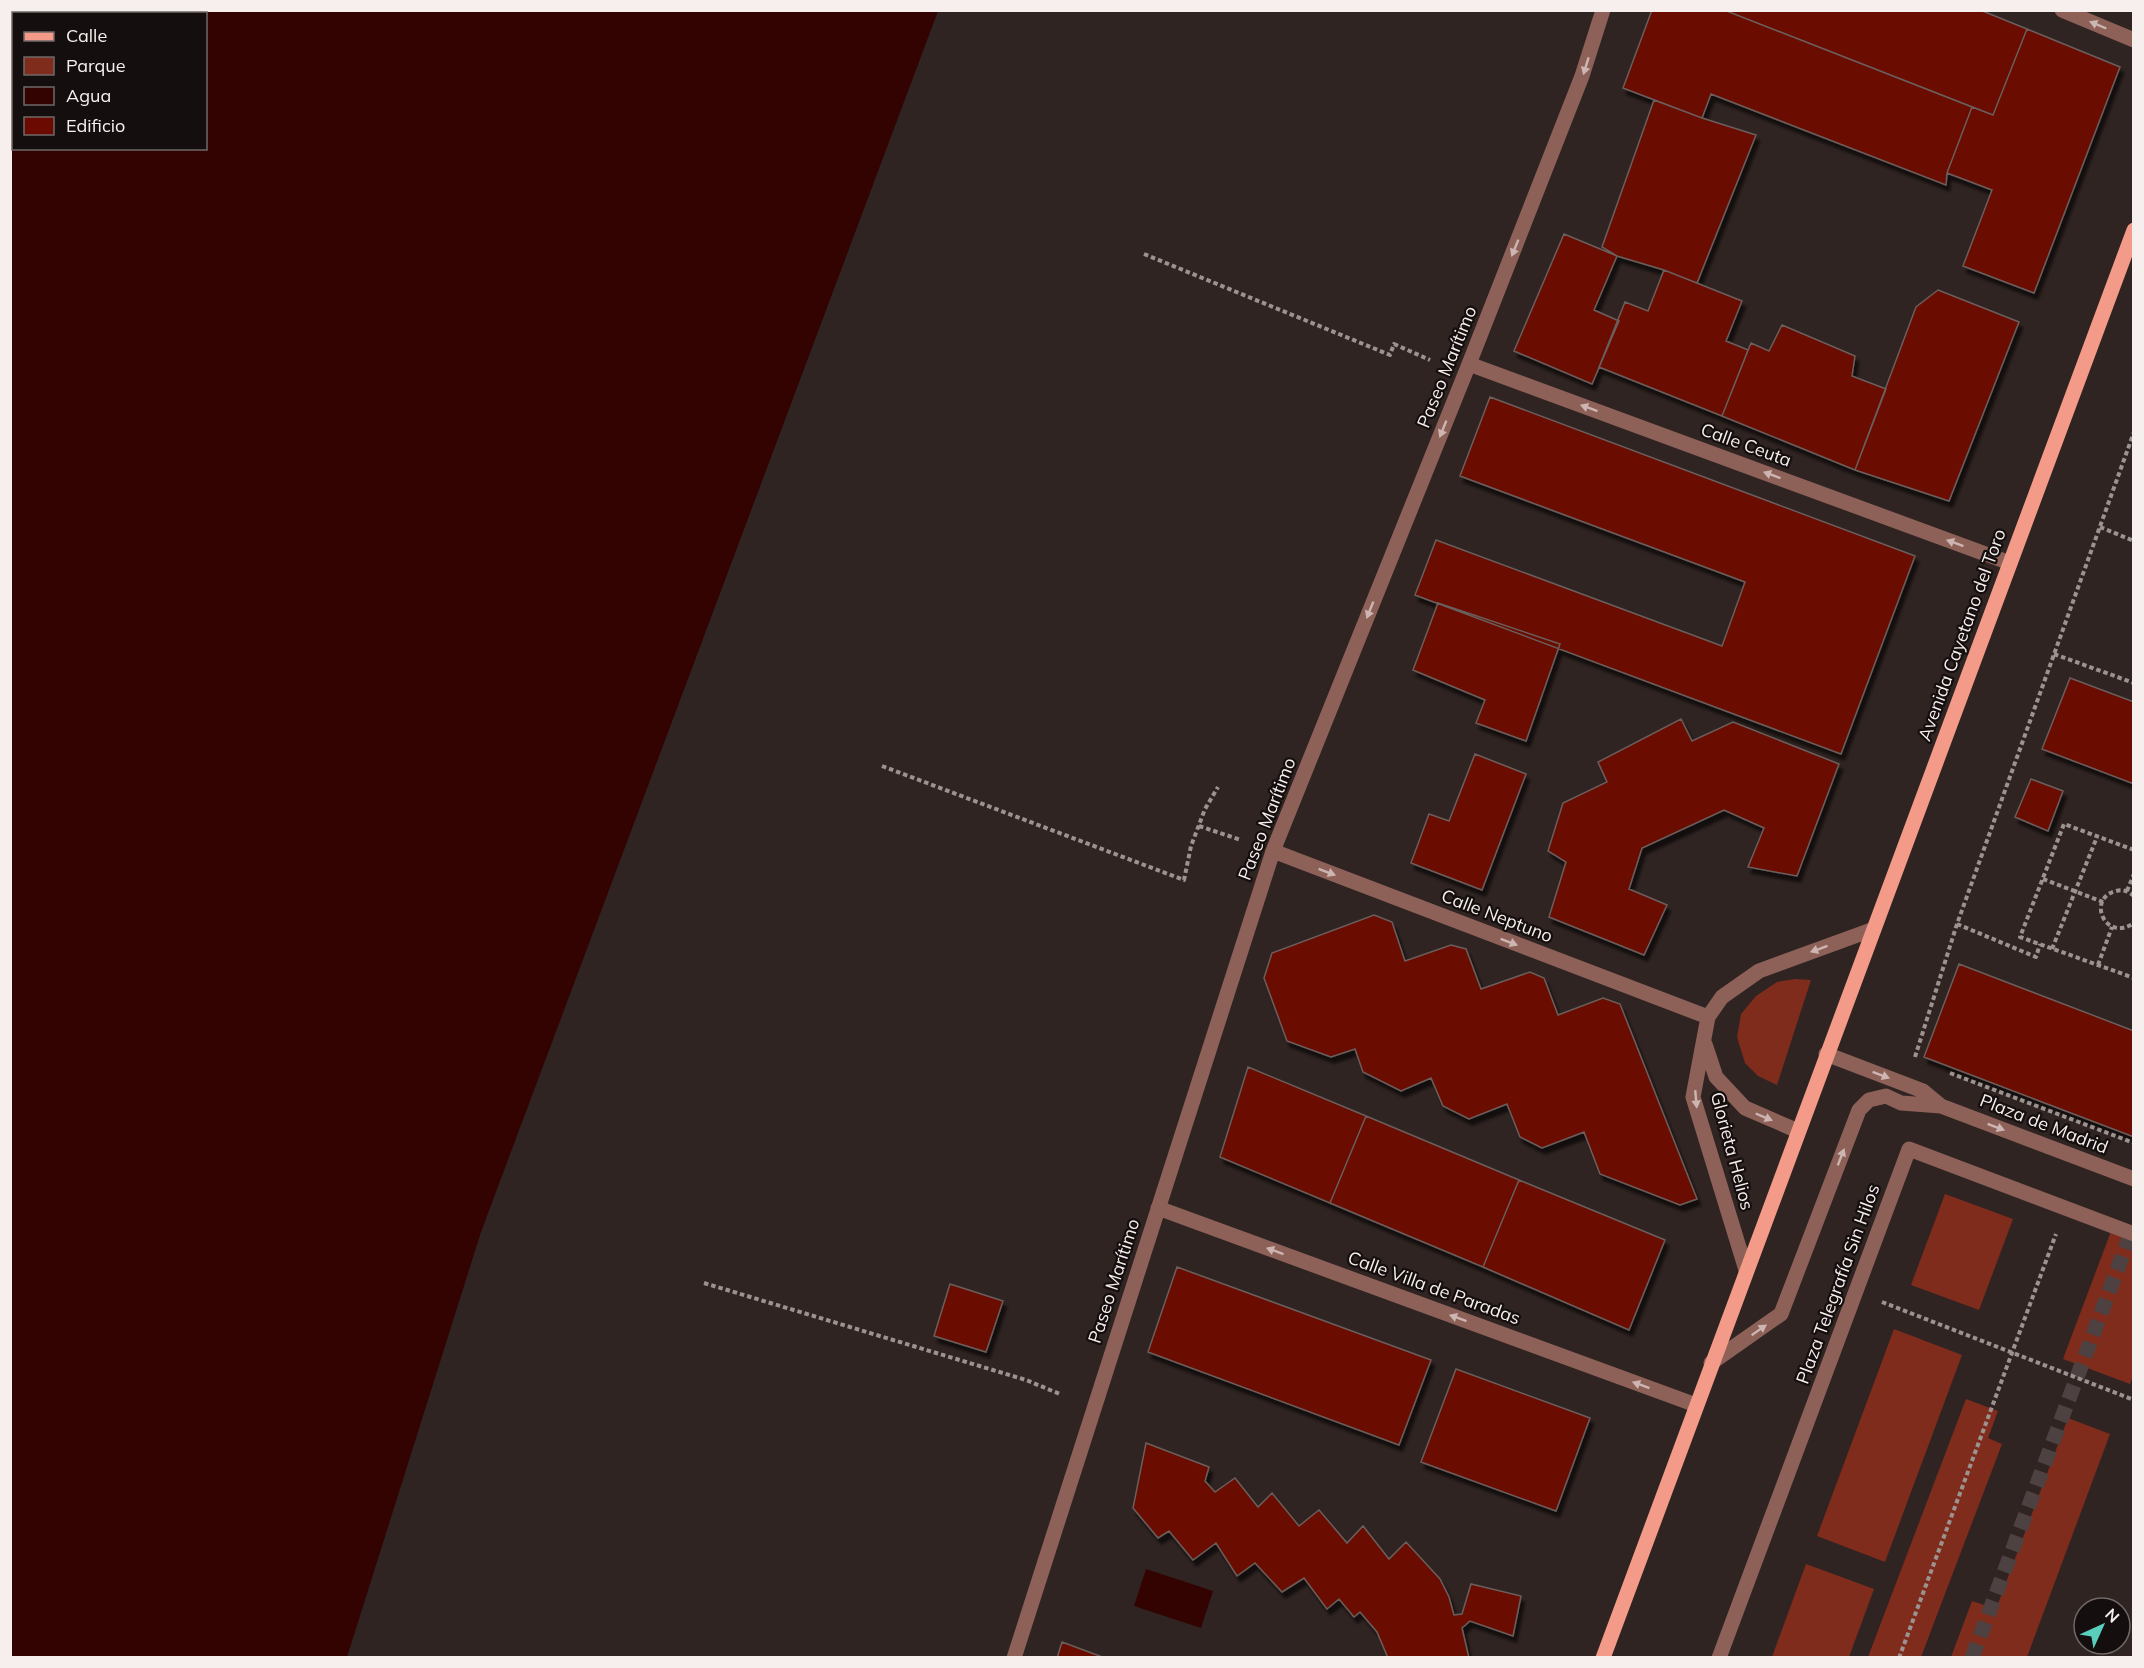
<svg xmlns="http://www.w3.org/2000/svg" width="2144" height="1668" viewBox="0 0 2144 1668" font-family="Mulish,sans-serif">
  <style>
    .green { fill: #7f2c1d }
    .water { fill: #320300; fill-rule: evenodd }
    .building { fill: #6a0a00; stroke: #6b5e5b; stroke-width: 1.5; filter: url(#shadow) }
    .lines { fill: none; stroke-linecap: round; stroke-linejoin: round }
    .minor-tunnel { stroke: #4d4241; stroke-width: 15; stroke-dasharray: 15 8; stroke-linecap: butt }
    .path { stroke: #9c9391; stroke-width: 4; stroke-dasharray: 4.5 3; stroke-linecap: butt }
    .minor { stroke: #8d6158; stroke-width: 15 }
    .major { stroke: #f39a88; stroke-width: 15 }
    .oneway { fill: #cdb6b2 }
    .labels { text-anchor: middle; stroke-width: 4.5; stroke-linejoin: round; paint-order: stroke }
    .street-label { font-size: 18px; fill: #f7efee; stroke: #140f0e }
  </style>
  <defs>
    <filter id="shadow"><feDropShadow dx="3.5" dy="6" stdDeviation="1.5" flood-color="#0009"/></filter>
  </defs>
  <rect width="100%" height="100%" fill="#2f2422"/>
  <path class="green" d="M1795,979L1811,980L1777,1085L1758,1076L1745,1063L1737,1037L1741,1014L1756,996L1777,982Z
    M1945,1194L2013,1219L1979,1310L1911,1285Z
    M2113,1226L2133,1234L2134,1373L2130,1384L2063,1359Z
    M1894,1329L1962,1355L1885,1562L1817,1536Z
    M1966,1399L1998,1411L1988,1438L2002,1444L1921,1657H1868Z
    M2068,1418L2110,1434L2027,1657H1951L1972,1601L1996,1609Z
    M1806,1564L1874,1589L1849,1657H1772Z"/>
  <path class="water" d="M11,10L938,11L481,1232L347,1657H11ZM14,14H206V148H14Z
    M1146,1569L1213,1591L1201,1628L1134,1606Z"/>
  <path class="building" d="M1652,10H1724L1972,107L1947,173L1946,185L1711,94L1702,118L1623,88Z
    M1724,10H1980L2027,29L1993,115Z
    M2027,29L2120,67L2034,293L1963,266L1992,190L1947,173L1972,107L1993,115Z
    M1654,100L1702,118L1756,135L1697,283L1664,270L1617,256L1602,247Z
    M1564,234L1617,256L1594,310L1619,321L1592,384L1514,351Z
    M1664,270L1742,301L1726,341L1748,350L1722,416L1599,367L1625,302L1648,311Z
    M1938,290L2019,322L1949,501L1855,470L1916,307Z
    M1782,325L1855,356L1852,376L1886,389L1855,470L1722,416L1751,343L1769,351Z
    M1490,397L1915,556L1841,754L1415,595L1436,540L1722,646L1745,582L1460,476Z
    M1438,603L1560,644L1526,741L1476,723L1485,700L1413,670Z
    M2070,678L2134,702V784L2042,749Z
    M1681,719L1692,741L1733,722L1839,764L1797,876L1748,867L1764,828L1724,810L1642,848L1629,889L1667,905L1644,955L1549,917L1566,862L1548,851L1563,803L1607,782L1598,762Z
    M1475,754L1526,774L1482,890L1411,863L1429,814L1449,821Z
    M2031,779L2063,791L2048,831L2015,817Z
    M1374,915L1392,922L1405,961L1451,945L1466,949L1481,989L1530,972L1544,978L1558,1015L1603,998L1620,1004L1697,1199L1680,1205L1600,1174L1584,1132L1542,1148L1520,1137L1507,1104L1469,1119L1443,1106L1431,1078L1401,1091L1363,1072L1355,1049L1331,1057L1287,1041L1264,978L1272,953Z
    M1959,964L2134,1031V1137L1924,1057Z
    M1248,1067L1366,1116L1330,1203L1220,1157Z
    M1366,1116L1519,1180L1483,1267L1330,1203Z
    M1519,1180L1665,1240L1629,1330L1483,1267Z
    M1177,1267L1431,1360L1399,1445L1148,1352Z
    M950,1284L1003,1301L986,1352L934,1336Z
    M1456,1369L1590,1418L1556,1511L1421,1462Z
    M1146,1443L1209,1467L1205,1481L1215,1492L1235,1478L1258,1507L1272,1493L1299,1526L1319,1510L1347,1543L1363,1526L1389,1559L1406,1542L1440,1579L1449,1597L1454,1615L1462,1614L1471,1584L1521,1596L1513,1636L1470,1621L1462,1628L1469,1658H1388L1377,1632L1360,1612L1354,1617L1339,1599L1327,1609L1304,1578L1282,1592L1255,1563L1237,1576L1216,1543L1193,1560L1169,1531L1158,1538L1133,1508Z
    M1062,1642L1105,1658H1057Z"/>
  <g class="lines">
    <path class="minor-tunnel" d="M1972,1658L2131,1233"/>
    <path class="path" d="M1144,254L1390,355L1394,344L1430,360
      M2100,527L2134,541
      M2054,654L2134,683
      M882,766L1184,880L1191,846L1205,809L1218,787
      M1199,826L1241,840
      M2134,850L2064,824L2020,937L2134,978
      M2043,879L2103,902
      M2127,891L2134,874
      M2134,896C2128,891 2123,889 2116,891C2086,898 2105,943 2134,923
      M1957,924L2036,957L2040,944
      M2052,949L2097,837
      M2098,965L2112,927
      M1915,1057L1957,924L2134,432
      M1950,1073L2134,1143
      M704,1283L1026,1380L1060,1394
      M1882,1302L2134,1400
      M1899,1658L2056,1234"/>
    <path class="minor" d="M2062,10L2134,40
      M1469,364L2010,563
      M1273,851L1708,1017
      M1705,1044L1716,1077L1745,1108L1798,1131
      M1826,1054L1923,1091L1941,1106
      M1158,1208L1696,1405
      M1746,1270L1693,1097L1708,1017L1722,997L1759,971L1874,929
      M1711,1363L1781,1314L1859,1110L1869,1100L1886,1096L1901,1103L1941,1106L2134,1179
      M1014,1658L1273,851L1469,364L1582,76L1603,10
      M1719,1658L1909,1149L2134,1234"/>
    <path class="major" d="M1603,1658L2134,230"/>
  </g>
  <defs><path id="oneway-solid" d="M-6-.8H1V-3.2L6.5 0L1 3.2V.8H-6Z" transform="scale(1.5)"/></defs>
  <g class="oneway">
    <use href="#oneway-solid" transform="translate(2098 25) rotate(-157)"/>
    <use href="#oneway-solid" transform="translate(1586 66) rotate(107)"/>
    <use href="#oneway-solid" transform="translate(1515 248) rotate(112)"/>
    <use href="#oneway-solid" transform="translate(1589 408) rotate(-160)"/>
    <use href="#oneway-solid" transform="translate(1443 429) rotate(112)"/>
    <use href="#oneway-solid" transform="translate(1772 475) rotate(-160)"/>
    <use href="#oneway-solid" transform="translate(1955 543) rotate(-160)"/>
    <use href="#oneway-solid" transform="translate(1370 610) rotate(112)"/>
    <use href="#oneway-solid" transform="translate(1327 872) rotate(21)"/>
    <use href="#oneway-solid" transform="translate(1509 942) rotate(21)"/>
    <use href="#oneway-solid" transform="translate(1819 949) rotate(160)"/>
    <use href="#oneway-solid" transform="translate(1881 1075) rotate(21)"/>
    <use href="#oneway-solid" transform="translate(1696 1099) rotate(85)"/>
    <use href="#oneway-solid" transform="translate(1764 1117) rotate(23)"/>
    <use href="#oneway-solid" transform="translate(1996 1127) rotate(21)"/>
    <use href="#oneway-solid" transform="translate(1841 1157) rotate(-69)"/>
    <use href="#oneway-solid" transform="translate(1275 1251) rotate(-160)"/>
    <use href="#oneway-solid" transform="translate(1458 1318) rotate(-160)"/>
    <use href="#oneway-solid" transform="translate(1759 1330) rotate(-35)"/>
    <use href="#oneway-solid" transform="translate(1641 1385) rotate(-160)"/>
  </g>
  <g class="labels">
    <g class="street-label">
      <text transform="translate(1447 367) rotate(-68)" y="6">Paseo Marítimo</text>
      <text transform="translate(1746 445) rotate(20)" y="6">Calle Ceuta</text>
      <text transform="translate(1962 635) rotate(-70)" y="6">Avenida Cayetano del Toro</text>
      <text transform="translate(1267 819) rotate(-69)" y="6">Paseo Marítimo</text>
      <text transform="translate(1497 916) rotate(21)" y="6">Calle Neptuno</text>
      <text transform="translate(2044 1124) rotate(21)" y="6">Plaza de Madrid</text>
      <text transform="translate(1732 1151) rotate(75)" y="6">Glorieta Helios</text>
      <text transform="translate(1114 1281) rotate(-72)" y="6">Paseo Marítimo</text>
      <text transform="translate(1838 1284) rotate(-70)" y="6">Plaza Telegrafía Sin Hilos</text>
      <text transform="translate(1434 1288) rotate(20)" y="6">Calle Villa de Paradas</text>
    </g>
  </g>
  <rect width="2144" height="1668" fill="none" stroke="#f7efee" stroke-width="24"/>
  <rect x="12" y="12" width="195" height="138" fill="#140f0e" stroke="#6f6968" stroke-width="1.5"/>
  <rect x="24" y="32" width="30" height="9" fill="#f39a88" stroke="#6f6968" stroke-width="1.5"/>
  <text x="66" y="42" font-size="18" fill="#f7efee">Calle</text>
  <rect x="24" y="57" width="30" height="18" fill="#7f2c1d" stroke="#6f6968" stroke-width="1.5"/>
  <text x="66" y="72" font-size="18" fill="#f7efee">Parque</text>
  <rect x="24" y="87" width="30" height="18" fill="#320300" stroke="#6f6968" stroke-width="1.5"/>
  <text x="66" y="102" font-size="18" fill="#f7efee">Agua</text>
  <rect x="24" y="117" width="30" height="18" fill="#6a0a00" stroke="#6f6968" stroke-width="1.5"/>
  <text x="66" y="132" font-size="18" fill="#f7efee">Edificio</text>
  <g transform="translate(2102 1626) rotate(45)"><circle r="28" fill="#140f0e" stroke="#6f6968" stroke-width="1.5"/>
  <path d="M0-4.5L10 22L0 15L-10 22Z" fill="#5acebd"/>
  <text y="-9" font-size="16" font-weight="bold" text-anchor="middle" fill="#f7efee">N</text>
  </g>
</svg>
